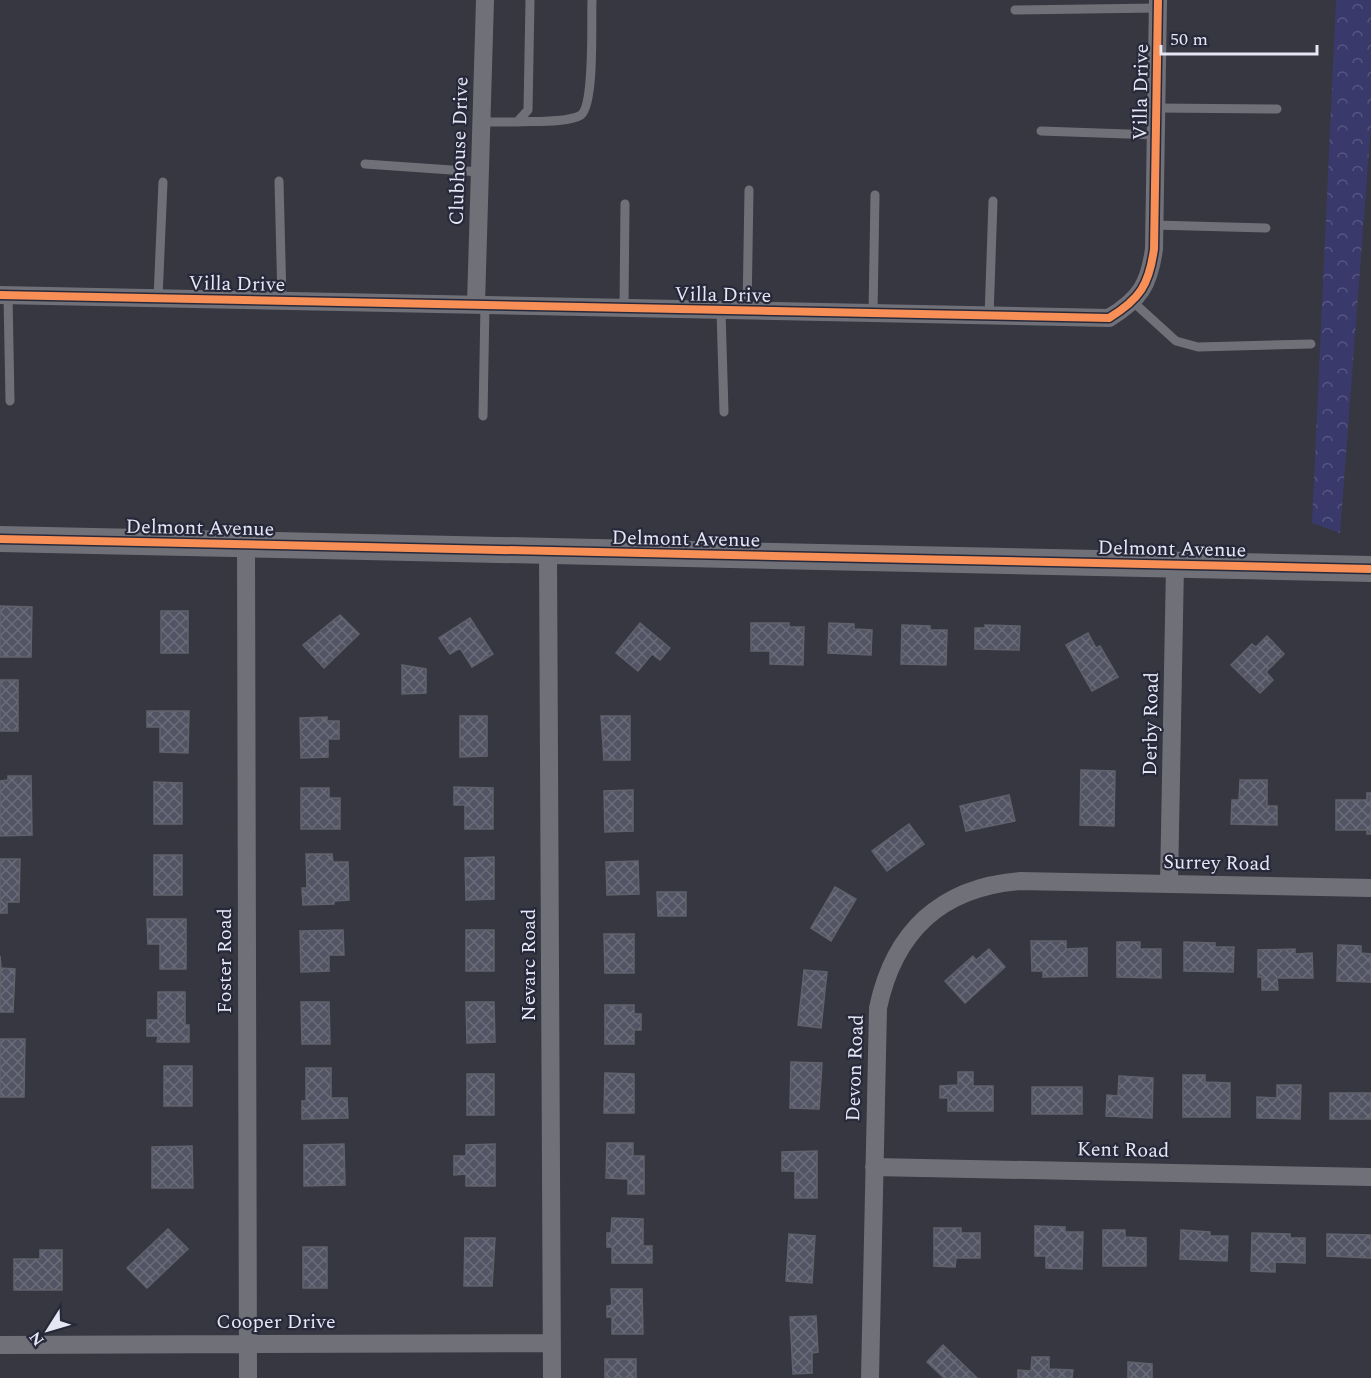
<svg xmlns="http://www.w3.org/2000/svg" width="1371" height="1378" viewBox="0 0 1371 1378" font-family="Spectral,serif">
  <style>
    .forest { fill: url(#forest-crowns) }
    .building { fill: url(#building-cross-hatch); stroke: #60616a; stroke-width: 1.5 }
    .lines { fill: none; stroke-linecap: round; stroke-linejoin: round }
    .lane { stroke: #707178; stroke-width: 9 }
    .street { stroke: #707178; stroke-width: 18 }
    .secondary { stroke: #707178; stroke-width: 26 }
    .cycleway-casing { stroke: #27293b; stroke-width: 11 }
    .cycleway { stroke: #f78f57; stroke-width: 8 }
    .labels { text-anchor: middle; stroke-width: 4.5; stroke-linejoin: round; paint-order: stroke }
    .street-label { font-size: 20px; fill: #e6e7f4; stroke: #27293b }
  </style>
  <defs>
    <pattern id="forest-crowns" width="20" height="18" patternUnits="userSpaceOnUse" patternTransform="scale(1.5)"><rect width="20" height="18" fill="#393a6b"/><path d="M2 6a3 3 0 1 1 6 0M12 15a3 3 0 1 1 6 0" fill="none" stroke="#565681"/></pattern>
    <pattern id="building-cross-hatch" width="8" height="8" patternUnits="userSpaceOnUse" patternTransform="scale(1.5)"><rect width="8" height="8" fill="#525464"/><path d="M0 0l8 8M0 8l8-8" fill="none" stroke="#6b6d7b"/></pattern>
  </defs>
  <rect width="100%" height="100%" fill="#363741"/>
  <path class="forest" d="M1336,0H1371V125L1340,533L1312,523Z"/>
  <path class="building" d="M0,606L32,607L31,657H0Z
    M161,611H188V653H161Z
    M340,615L359,634L324,668L303,645Z
    M470,618L493,654L472,667L460,648L450,654L439,638Z
    M640,623L670,648L660,660L652,654L638,671L616,653Z
    M751,623H789V627H804L803,665L770,664V651H751Z
    M829,623L854,624V629L872,630L871,655L828,653Z
    M902,625L930,626V630H947L946,665L901,664Z
    M985,625L1020,626L1019,650L975,649V628H985Z
    M1088,633L1096,648L1100,646L1118,677L1092,691L1066,645Z
    M1267,636L1284,654L1266,672L1273,680L1260,693L1231,665L1252,644L1256,647Z
    M402,665L426,669V693L402,694Z
    M0,680H18V731H0Z
    M147,711H189L188,753L160,752V727H147Z
    M460,716H487V756L460,757Z
    M601,716H630V760H604Z
    M327,717V721H339V739H328V757L301,758L300,718Z
    M1081,770L1115,771L1114,826L1080,825Z
    M8,776H31L32,835L0,836V781L8,780Z
    M1240,780H1267V806H1277V825L1231,824L1232,800H1239Z
    M154,782L182,783V824H154Z
    M454,787L493,788V829H465V805H454Z
    M301,788H329V798H340V829H301Z
    M633,790V831L605,832L604,791Z
    M1367,793H1371V834H1367V830H1336V800H1367Z
    M1009,795L1015,821L966,831L960,806Z
    M909,824L924,844L887,871L872,851Z
    M306,854H332L333,862H348L349,900L334,901V904L303,905L302,888H307Z
    M154,855H182V895H154Z
    M494,857V899L466,900L465,858Z
    M0,859H20L19,902H7V913H0Z
    M638,861L639,894L607,895L606,862Z
    M835,887L856,899L831,941L811,928Z
    M657,892H686V916H658Z
    M147,919H186V969H160V944H148Z
    M343,930L344,955H329V971L301,972L300,931Z
    M466,930H494V971H466Z
    M604,934H634V973H605Z
    M1031,941H1066V949L1087,948V976L1043,977V971H1032Z
    M1117,942H1140V949H1161V978L1117,977Z
    M1184,942L1215,943V947H1234L1233,972L1184,971Z
    M1338,945L1361,946V953L1371,954V982L1337,981Z
    M989,949L1005,967L965,1003L945,981L973,956L976,960Z
    M1295,949V954L1312,953L1313,978H1277L1278,990H1262V977H1258V950Z
    M0,956L1,968L15,969L13,1012H0Z
    M804,970L827,972L821,1028L798,1025Z
    M158,992H185V1025H189V1042H157L158,1036H147V1020H158Z
    M301,1002H329L330,1044H302Z
    M466,1002H494L495,1042L467,1043Z
    M605,1005H634V1014H641V1030H634V1044H605Z
    M0,1039H25L24,1097H0Z
    M791,1062L822,1063L819,1109L790,1108Z
    M164,1066H192V1106H164Z
    M306,1068H331V1098H347L348,1118L302,1119V1101H306Z
    M958,1072H973V1086H993V1111H948V1098H940V1086L958,1085Z
    M605,1073L634,1074V1113H604Z
    M467,1074H494V1115H467Z
    M1183,1075H1205V1082L1230,1083V1117H1183Z
    M1119,1076L1153,1078L1152,1118L1106,1116L1107,1095L1118,1096Z
    M1277,1085H1301L1300,1119L1257,1118V1097L1277,1098Z
    M1032,1087H1082V1114H1032Z
    M1330,1093H1371V1119H1330Z
    M607,1143H633V1156H644V1194H628V1179L606,1178Z
    M344,1144L345,1185L304,1186V1145Z
    M495,1144V1186H466V1174L454,1175V1156H466V1145Z
    M192,1146L193,1188H152V1147Z
    M817,1151V1198H795V1171H782V1152Z
    M612,1218L643,1219V1246H652V1263H612V1247H607V1233H611Z
    M1035,1226L1065,1227V1232H1083L1082,1269L1046,1268V1256H1035Z
    M934,1228H961V1233H980V1258H956L955,1267L934,1266Z
    M168,1229L188,1249L147,1288L127,1268Z
    M1103,1230H1125V1237L1146,1238V1266H1103Z
    M1181,1230L1210,1232V1236H1228L1227,1261L1180,1259Z
    M1252,1233L1290,1234V1238H1305V1263L1275,1262V1272L1251,1271Z
    M789,1234L815,1236L812,1283L786,1281Z
    M1327,1234L1371,1235V1258L1327,1256Z
    M465,1238H495L492,1286H464Z
    M303,1247H327V1288H303Z
    M40,1250H62V1290H14V1259H40Z
    M611,1289H642L643,1334H612V1317H607V1306L612,1305Z
    M816,1316L818,1352L812,1353V1373L793,1374L790,1317Z
    M943,1345L977,1378H944L927,1362Z
    M1032,1357H1049V1369L1073,1370L1072,1378H1018V1370L1031,1371Z
    M605,1359H636V1378H605Z
    M1128,1362L1152,1364V1378H1128Z"/>
  <g class="lines">
    <path class="lane" d="M1015,10L1158,8
      M1156,108L1277,109
      M481,122H517L528,110L530,0
      M517,122C532,121 569,123 581,115C595,104 591,20 592,0
      M1041,131L1156,135
      M365,164L480,172
      M279,181L282,300
      M1154,225L1266,228
      M8,295L10,401
      M158,298L163,182
      M1132,301L1176,341L1198,347L1311,344
      M624,308L625,204
      M721,311L724,412
      M747,311L749,190
      M873,314L875,195
      M989,317L993,201
      M483,416L485,304"/>
    <path class="street" d="M0,295L1109,318C1140,299 1149,285 1154,249L1158,0
      M476,304L485,0
      M246,544L248,1378
      M548,551L552,1378
      M1169,884L1175,565
      M874,1167L1371,1177
      M0,1345L552,1343
      M870,1378L878,1008C894,932 941,887 1020,881L1371,888"/>
    <path class="secondary" d="M0,539L1371,569"/>
    <g class="cycleway-casing">
      <path id="cycleway" d="M0,295L1109,318C1140,299 1149,285 1154,249L1158,0
        M0,539L1371,569"/>
    </g>
    <use href="#cycleway" class="cycleway"/>
  </g>
  <g class="labels">
    <g class="street-label">
      <text transform="translate(1140 92) rotate(-89)" y="7">Villa Drive</text>
      <text transform="translate(458 151) rotate(-88)" y="7">Clubhouse Drive</text>
      <text transform="translate(237 283) rotate(1)" y="7">Villa Drive</text>
      <text transform="translate(723 294) rotate(1)" y="7">Villa Drive</text>
      <text transform="translate(200 527) rotate(1)" y="7">Delmont Avenue</text>
      <text transform="translate(686 538) rotate(1)" y="7">Delmont Avenue</text>
      <text transform="translate(1172 548) rotate(1)" y="7">Delmont Avenue</text>
      <text transform="translate(1150 724) rotate(-89)" y="7">Derby Road</text>
      <text transform="translate(1217 862) rotate(1)" y="7">Surrey Road</text>
      <text transform="translate(224 961) rotate(-90)" y="7">Foster Road</text>
      <text transform="translate(528 965) rotate(-90)" y="7">Nevarc Road</text>
      <text transform="translate(854 1068) rotate(-88)" y="7">Devon Road</text>
      <text transform="translate(1123 1149) rotate(1)" y="7">Kent Road</text>
      <text x="276" y="1328">Cooper Drive</text>
    </g>
  </g>
  <g transform="translate(48 1330) rotate(233)" stroke="#27293b" stroke-width="4.5" paint-order="stroke">
  <path d="M0-4.5L10 22L0 15L-10 22Z" fill="#e6e7f4"/>
  <text y="-9" font-size="16" font-weight="bold" text-anchor="middle" fill="#e6e7f4">N</text>
  </g>
  <path d="M1161 45v9h156v-9" fill="none" stroke="#e6e7f4" stroke-width="3"/>
  <text x="1170" y="45" font-size="18" fill="#e6e7f4" stroke="#27293b" stroke-width="4.5" paint-order="stroke">50 m</text>
</svg>
